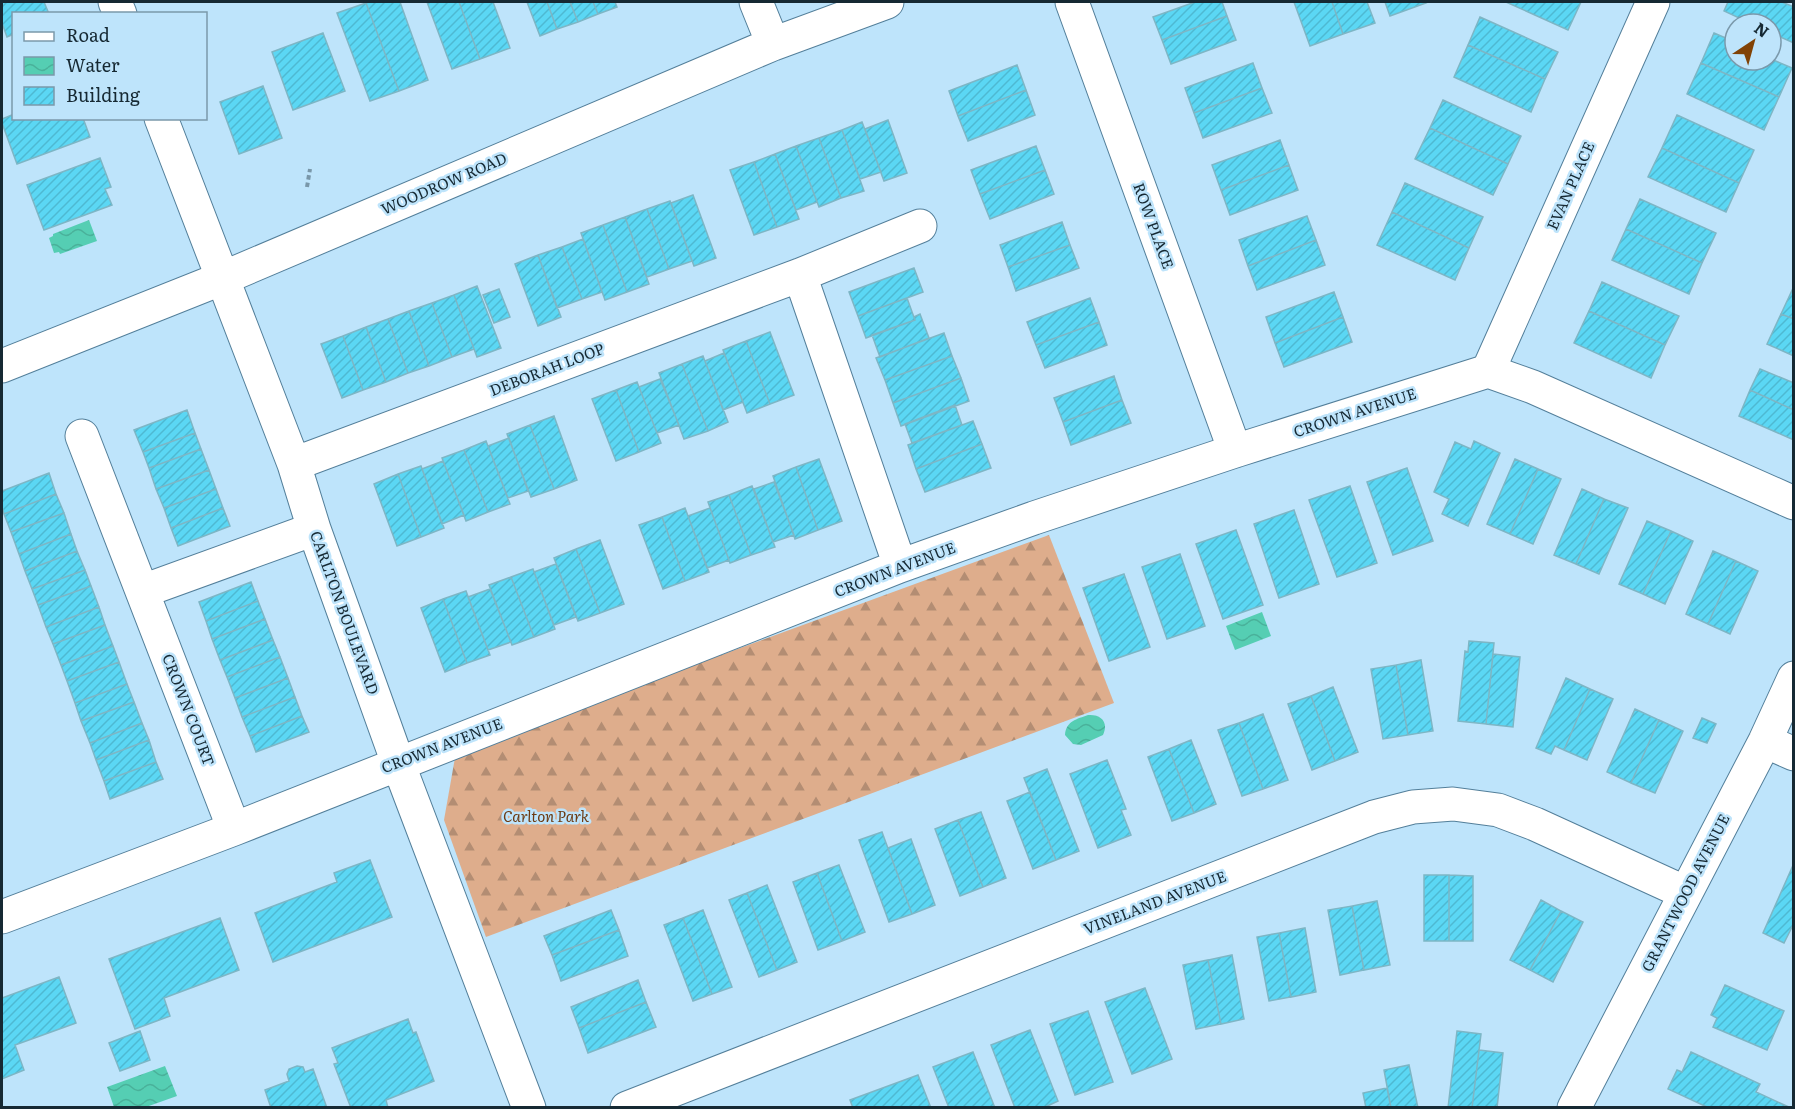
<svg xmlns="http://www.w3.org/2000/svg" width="1795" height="1109" viewBox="0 0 1795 1109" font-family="Literata,serif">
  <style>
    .forest { fill: url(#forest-firs) }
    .water { fill: url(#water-waves) }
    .building { fill: url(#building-hatch); stroke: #7db6c5; stroke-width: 1.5 }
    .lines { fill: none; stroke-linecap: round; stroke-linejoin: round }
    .minor-casing { stroke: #537f9a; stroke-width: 35 }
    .path { stroke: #7997a9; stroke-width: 4; stroke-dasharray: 4.5 3; stroke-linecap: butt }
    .minor { stroke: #fff; stroke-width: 33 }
    .labels { text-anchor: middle; stroke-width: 5; stroke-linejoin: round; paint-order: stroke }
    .street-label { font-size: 15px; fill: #162933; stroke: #bee4fb }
    .park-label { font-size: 15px; font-style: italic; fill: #6c3a11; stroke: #bee4fb }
  </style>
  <defs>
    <pattern id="forest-firs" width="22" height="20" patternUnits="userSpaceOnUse" patternTransform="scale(1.5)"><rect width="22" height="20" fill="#dead8c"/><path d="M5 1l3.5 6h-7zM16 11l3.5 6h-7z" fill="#b38d73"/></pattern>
    <pattern id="water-waves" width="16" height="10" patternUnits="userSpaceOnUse" patternTransform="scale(1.5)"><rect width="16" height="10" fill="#55ceb3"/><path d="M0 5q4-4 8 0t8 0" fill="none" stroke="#49b19a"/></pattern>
    <pattern id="building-hatch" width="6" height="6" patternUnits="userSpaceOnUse" patternTransform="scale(1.5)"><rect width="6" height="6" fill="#5bd7f4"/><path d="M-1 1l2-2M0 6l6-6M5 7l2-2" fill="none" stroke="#4eb9d2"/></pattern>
  </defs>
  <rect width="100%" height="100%" fill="#bee4fb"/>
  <path class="forest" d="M1049,535L1114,703L486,937L444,820L456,752Z"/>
  <path class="water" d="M89,220L97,241L60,254L59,252L54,253L49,238L53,236V234Z
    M1262,612L1271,636L1235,650L1226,626Z
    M1088,715C1101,714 1109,722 1103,735L1081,745L1073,744L1065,735C1066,721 1077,719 1088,715Z
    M165,1066L177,1096L146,1107H114L107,1087Z"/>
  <path class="building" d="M2,2H44L49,14H14V34L7,37L2,23Z
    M369,2H400L428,80L399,91L366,3Z
    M427,2H459L480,59L452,69Z
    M459,2H493L510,48L480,59Z
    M527,2H547L557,29L540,36Z
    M547,2H570L578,22L557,29Z
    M570,2H593L598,14L578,22Z
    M593,2H615L617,7L598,14Z
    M1195,2H1222L1227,16L1162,40L1153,17Z
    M1294,2H1332L1343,34L1310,46Z
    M1332,2H1367L1375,23L1343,34Z
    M1385,2H1425L1426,3L1390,16Z
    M1506,2H1581L1568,30Z
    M1728,2H1782L1794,7V43L1771,33V24H1752L1724,11Z
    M366,3L399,91L370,101L337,13Z
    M1227,16L1236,40L1171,64L1162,40Z
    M1480,17L1558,52L1545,79L1468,45Z
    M323,33L345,91L293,110L272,52Z
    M1714,33L1735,42V60L1771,59L1792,68L1779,97L1701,63Z
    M1468,45L1545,79L1531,112L1454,77Z
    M1253,63L1262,88L1194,113L1185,88Z
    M1701,63L1779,97L1764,130L1687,94Z
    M1017,65L1026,90L958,116L949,91Z
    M263,86L282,138L239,154L220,102Z
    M1262,88L1272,113L1203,138L1194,113Z
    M1026,90L1035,115L968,141L958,116Z
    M1443,100L1521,136L1508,164L1430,128Z
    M14,114V118H83L90,137L17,164L2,123V119Z
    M1677,115L1754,150L1739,183L1662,148Z
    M888,120L907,173L884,181L865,129Z
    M862,122L881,172L860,179L842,130Z
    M1430,128L1508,164L1493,195L1415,159Z
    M842,130L864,191L841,198L819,138Z
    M819,138L841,198L819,207L796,146Z
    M1280,140L1289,165L1221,190L1212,165Z
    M796,146L817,202L796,210L775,154Z
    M1036,146L1045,170L980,194L971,170Z
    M1662,148L1739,183L1726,212L1648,177Z
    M775,154L799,219L777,227L754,162Z
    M100,158L111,187L105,189L112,205L44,230L27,185Z
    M754,162L777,227L754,235L730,170Z
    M1289,165L1298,190L1230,215L1221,190Z
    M1045,170L1054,194L990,219L980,194Z
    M1405,183L1483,217L1469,248L1392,212Z
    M693,195L716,258L694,266L671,203Z
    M1640,199L1716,233L1702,263L1626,229Z
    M670,201L692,261L669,269L647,209Z
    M647,209L669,269L647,277L625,217Z
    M1392,212L1469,248L1455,280L1377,245Z
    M1307,216L1316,240L1248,266L1239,240Z
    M625,217L649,284L627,292L603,225Z
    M1062,222L1070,245L1008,267L1000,245Z
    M603,225L627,292L605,300L581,233Z
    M1626,229L1702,263L1689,294L1612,260Z
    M583,239L602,292L582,299L562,247Z
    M1316,240L1325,265L1257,290L1248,266Z
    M1070,245L1079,268L1016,291L1008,267Z
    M562,247L582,299L557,308L538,255Z
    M538,255L561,317L538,326L515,264Z
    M914,268L923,292L858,316L849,292Z
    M1602,282L1679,316L1665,345L1589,311Z
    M477,286L501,348L477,357L454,295Z
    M1794,286V319L1781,314Z
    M499,289L510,317L494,323L483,295Z
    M1334,292L1343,317L1275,343L1266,317Z
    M454,295L474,349L452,357L432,303Z
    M907,298L915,320L866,338L858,316Z
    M1090,298L1099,322L1036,345L1027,322Z
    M432,303L452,357L429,366L409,311Z
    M409,311L429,366L408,373L388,319Z
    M1589,311L1665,345L1651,378L1574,343Z
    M920,314L929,338L880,357L872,335L915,320L914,317Z
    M1781,314L1794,319V356L1767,344Z
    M1343,317L1352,342L1284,367L1275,343Z
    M388,319L408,373L386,382L366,327Z
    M1099,322L1107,345L1045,368L1036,345Z
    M366,327L386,382L363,390L343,336Z
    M770,332L794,395L770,404L746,341Z
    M944,333L952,356L885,380L876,358Z
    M343,336L363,390L342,398L321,344Z
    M746,341L770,404L747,413L723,350Z
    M724,353L743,402L723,410L705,361Z
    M703,356L728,422L708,431L682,364Z
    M952,356L961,378L893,403L885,380Z
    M682,364L708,431L684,439L659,373Z
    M1760,369L1794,383V410L1750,390Z
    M1114,376L1122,400L1063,422L1054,398Z
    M961,378L969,401L901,426L893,403Z
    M660,379L679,425L657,433L639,387Z
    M637,382L661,443L639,452L616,390Z
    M616,390L639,452L616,461L592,399Z
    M1750,390L1794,410V440L1739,416Z
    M1122,400L1131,423L1071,445L1063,422Z
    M955,405L962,425L912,443L905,424Z
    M187,410L195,433L143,452L134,430Z
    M554,416L577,480L554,489L530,425Z
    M973,421L982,444L916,469L908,445Z
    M530,425L554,489L531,497L507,434Z
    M195,433L201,449L149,468L143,452Z
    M509,438L528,491L508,498L488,446Z
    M486,441L510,504L488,512L464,450Z
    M1474,441L1500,453L1468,526L1442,514L1449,499L1434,492L1455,442L1471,449Z
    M982,444L991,468L925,492L916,469Z
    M201,449L209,470L156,489L149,468Z
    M464,450L488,512L466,521L442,458Z
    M819,459L842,521L818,530L796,467Z
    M1515,459L1538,469L1510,534L1487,524Z
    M443,461L464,515L442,524L422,469Z
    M421,466L444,528L421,537L398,474Z
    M796,467L818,530L795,539L773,476Z
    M1407,468L1433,541L1393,555L1367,482Z
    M1538,469L1561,479L1533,544L1510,534Z
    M209,470L216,489L164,508L156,489Z
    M49,473L56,494L4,514L2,507V491Z
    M398,474L421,537L397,546L374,484Z
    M774,482L794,535L773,542L754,489Z
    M752,486L775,547L751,555L729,495Z
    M1350,486L1377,563L1337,577L1309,500Z
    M216,489L223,508L171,528L164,508Z
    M1582,489L1604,499L1576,564L1554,555Z
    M56,494L64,513L11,532L4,514Z
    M729,495L751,555L730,563L708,502Z
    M1604,499L1628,508L1599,574L1576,564Z
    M223,508L230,526L178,546L171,528Z
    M685,508L709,572L685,581L662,517Z
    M710,508L729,560L707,568L688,516Z
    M1294,510L1319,584L1279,598L1254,524Z
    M64,513L71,534L19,554L11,532Z
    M662,517L685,581L663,589L639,525Z
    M1647,521L1671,531L1643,594L1619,584Z
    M1236,530L1263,605L1223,619L1196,544Z
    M1671,531L1693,541L1665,604L1643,594Z
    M71,534L77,551L25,571L19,554Z
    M600,540L624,604L600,613L576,549Z
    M576,549L600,613L578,621L554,558Z
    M77,551L85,570L32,589L25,571Z
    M1713,551L1736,561L1708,624L1686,614Z
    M1180,554L1205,626L1167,639L1142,567Z
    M1736,561L1758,571L1730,634L1708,624Z
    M556,564L576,617L554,625L534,572Z
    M533,569L555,629L534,637L511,577Z
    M85,570L91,586L38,605L32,589Z
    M1124,574L1150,647L1109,661L1083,588Z
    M511,577L534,637L512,645L489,585Z
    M251,582L258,601L206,621L199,602Z
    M91,586L99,607L46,627L38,605Z
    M490,589L511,642L488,650L468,597Z
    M466,591L490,655L467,663L443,599Z
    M443,599L467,663L445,672L421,608Z
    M258,601L265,619L212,639L206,621Z
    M99,607L105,625L53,644L46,627Z
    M265,619L273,640L220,660L212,639Z
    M105,625L113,646L61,665L53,644Z
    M273,640L280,657L227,677L220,660Z
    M1469,641L1494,643L1486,724L1458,721L1465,651L1468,652Z
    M113,646L119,662L67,681L61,665Z
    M1493,654L1520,657L1513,727L1486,724Z
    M280,657L288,678L235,698L227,677Z
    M1421,660L1433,731L1408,735L1396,665Z
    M119,662L127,684L75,703L67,681Z
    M1396,665L1408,735L1383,739L1371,669Z
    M288,678L295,697L242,717L235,698Z
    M1566,678L1590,689L1564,750L1555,746L1551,754L1536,748Z
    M127,684L134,702L81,721L75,703Z
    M1333,687L1358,752L1335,761L1311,696Z
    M1590,689L1613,699L1587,760L1564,750Z
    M1311,696L1335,761L1312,770L1288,704Z
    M295,697L302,716L250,736L242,717Z
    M134,702L142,723L90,743L81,721Z
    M1635,709L1659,720L1631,783L1607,772Z
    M1263,714L1288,780L1263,789L1239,723Z
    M302,716L309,732L256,752L250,736Z
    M1702,718L1716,724L1707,743L1693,738Z
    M1659,720L1683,731L1655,793L1631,783Z
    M142,723L149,740L96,760L90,743Z
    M1239,723L1263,789L1242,796L1218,730Z
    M149,740L156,762L104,781L96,760Z
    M1191,740L1216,804L1194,813L1169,749Z
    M1169,749L1194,813L1172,821L1148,757Z
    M1107,760L1126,809L1121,810L1131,835L1098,848L1070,774Z
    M156,762L163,779L110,799L104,781Z
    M1047,769L1079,851L1056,860L1024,778Z
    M1030,792L1056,860L1033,869L1007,801Z
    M981,812L1006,878L983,887L958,820Z
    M958,820L983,887L960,896L935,829Z
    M882,832L912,914L889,922L859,840Z
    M911,839L935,905L912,914L888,848Z
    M370,860L392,917L273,962L255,913L337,882L334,873Z
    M1794,863V923L1784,943L1763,933Z
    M839,865L865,932L842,941L817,873Z
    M817,873L842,941L818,950L793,882Z
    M1424,875H1449V941H1424Z
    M1449,875L1473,876V941H1449Z
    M767,885L797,962L777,970L747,893Z
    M747,893L777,970L759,977L729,900Z
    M1541,900L1561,911L1530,970L1510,960Z
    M1377,901L1390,965L1364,970L1352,906Z
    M1352,906L1364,970L1340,975L1328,910Z
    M611,910L619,930L552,955L544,936Z
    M703,910L732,987L712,994L683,918Z
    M1561,911L1583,922L1553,982L1530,970Z
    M220,918L239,970L164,998L170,1016L135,1029L109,959Z
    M683,918L712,994L693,1001L664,925Z
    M1305,928L1316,992L1291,997L1279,933Z
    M619,930L628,956L561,981L552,955Z
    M1279,933L1291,997L1269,1001L1257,937Z
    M1232,955L1244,1019L1221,1024L1208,960Z
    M1208,960L1221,1024L1196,1029L1183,965Z
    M59,977L76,1023L15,1045L24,1070L2,1079V998Z
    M638,980L646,1002L579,1028L571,1007Z
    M1725,985L1784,1011L1767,1050L1713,1027L1717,1018L1711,1015Z
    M1145,988L1172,1059L1132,1074L1105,1002Z
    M646,1002L656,1027L588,1053L579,1028Z
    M1088,1011L1113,1082L1075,1095L1050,1024Z
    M408,1019L413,1033L416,1032L434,1081L386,1100L388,1108H351L334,1064L338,1063L332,1048Z
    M1030,1030L1058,1101L1043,1108H1015L991,1045Z
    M140,1031L150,1060L120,1071L109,1043Z
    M1457,1031L1481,1034L1472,1108H1448Z
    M1479,1050L1503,1053L1497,1108H1472Z
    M973,1052L995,1108H949L933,1067Z
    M1691,1052L1760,1084L1756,1092L1791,1108H1709L1668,1089L1677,1070L1682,1072Z
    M1409,1065L1418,1108H1391L1384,1070Z
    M297,1066L303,1067L305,1072L313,1069L327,1108H271L265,1090L289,1081L287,1074L289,1069Z
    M918,1075L931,1108H853L850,1100Z
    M1387,1088L1391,1108H1366L1363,1093Z"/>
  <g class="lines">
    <g class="minor-casing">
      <path id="minor" d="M115,2L120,14
        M756,2L773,44
        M1072,2L1235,451
        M161,118L294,464L314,529L398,763L529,1108
        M800,275L900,566
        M2,366L223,278L773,44L887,2
        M1488,371L1653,2
        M82,436L234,829
        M294,464L800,275L920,226
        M143,591L314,529
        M1765,741L1794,754
        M2,917L234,829L900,566L1034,518L1235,451L1488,371L1533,387L1794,503
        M627,1108L1374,817L1413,807L1453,804L1498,810L1535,824L1686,893
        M1574,1108L1765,741L1794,678"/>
    </g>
    <path class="path" d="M307,187L310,169"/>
    <use href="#minor" class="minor"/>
  </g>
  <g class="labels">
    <g class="street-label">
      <text transform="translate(444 184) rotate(-23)" y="5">WOODROW ROAD</text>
      <text transform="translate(1571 186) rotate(-66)" y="5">EVAN PLACE</text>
      <text transform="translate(1153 226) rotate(70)" y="5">ROW PLACE</text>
      <text transform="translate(547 370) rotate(-21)" y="5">DEBORAH LOOP</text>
      <text transform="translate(1355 413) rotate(-18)" y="5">CROWN AVENUE</text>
      <text transform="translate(895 570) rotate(-21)" y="5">CROWN AVENUE</text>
      <text transform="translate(344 613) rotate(70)" y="5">CARLTON BOULEVARD</text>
      <text transform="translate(188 710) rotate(69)" y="5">CROWN COURT</text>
      <text transform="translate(442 746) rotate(-21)" y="5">CROWN AVENUE</text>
      <text transform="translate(1686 893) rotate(-63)" y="5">GRANTWOOD AVENUE</text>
      <text transform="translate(1155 903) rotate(-21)" y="5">VINELAND AVENUE</text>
    </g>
    <g class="park-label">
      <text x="546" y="822">Carlton Park</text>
    </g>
  </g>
  <rect width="1795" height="1109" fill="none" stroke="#162933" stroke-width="6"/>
  <rect x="12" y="12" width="195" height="108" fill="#bee4fb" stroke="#7b99ab" stroke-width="1.5"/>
  <rect x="24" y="32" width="30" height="9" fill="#ffffff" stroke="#7b99ab" stroke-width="1.5"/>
  <text x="66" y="42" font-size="18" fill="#162933">Road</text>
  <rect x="24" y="57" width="30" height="18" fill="url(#water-waves)" stroke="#7b99ab" stroke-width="1.5"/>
  <text x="66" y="72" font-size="18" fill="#162933">Water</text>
  <rect x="24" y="87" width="30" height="18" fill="url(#building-hatch)" stroke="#7b99ab" stroke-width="1.5"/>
  <text x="66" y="102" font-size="18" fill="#162933">Building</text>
  <g transform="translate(1753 42) rotate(36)"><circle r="28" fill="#bee4fb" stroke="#7b99ab" stroke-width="1.5"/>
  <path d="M0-4.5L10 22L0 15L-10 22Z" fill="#814205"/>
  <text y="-9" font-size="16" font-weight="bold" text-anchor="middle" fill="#162933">N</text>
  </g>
</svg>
